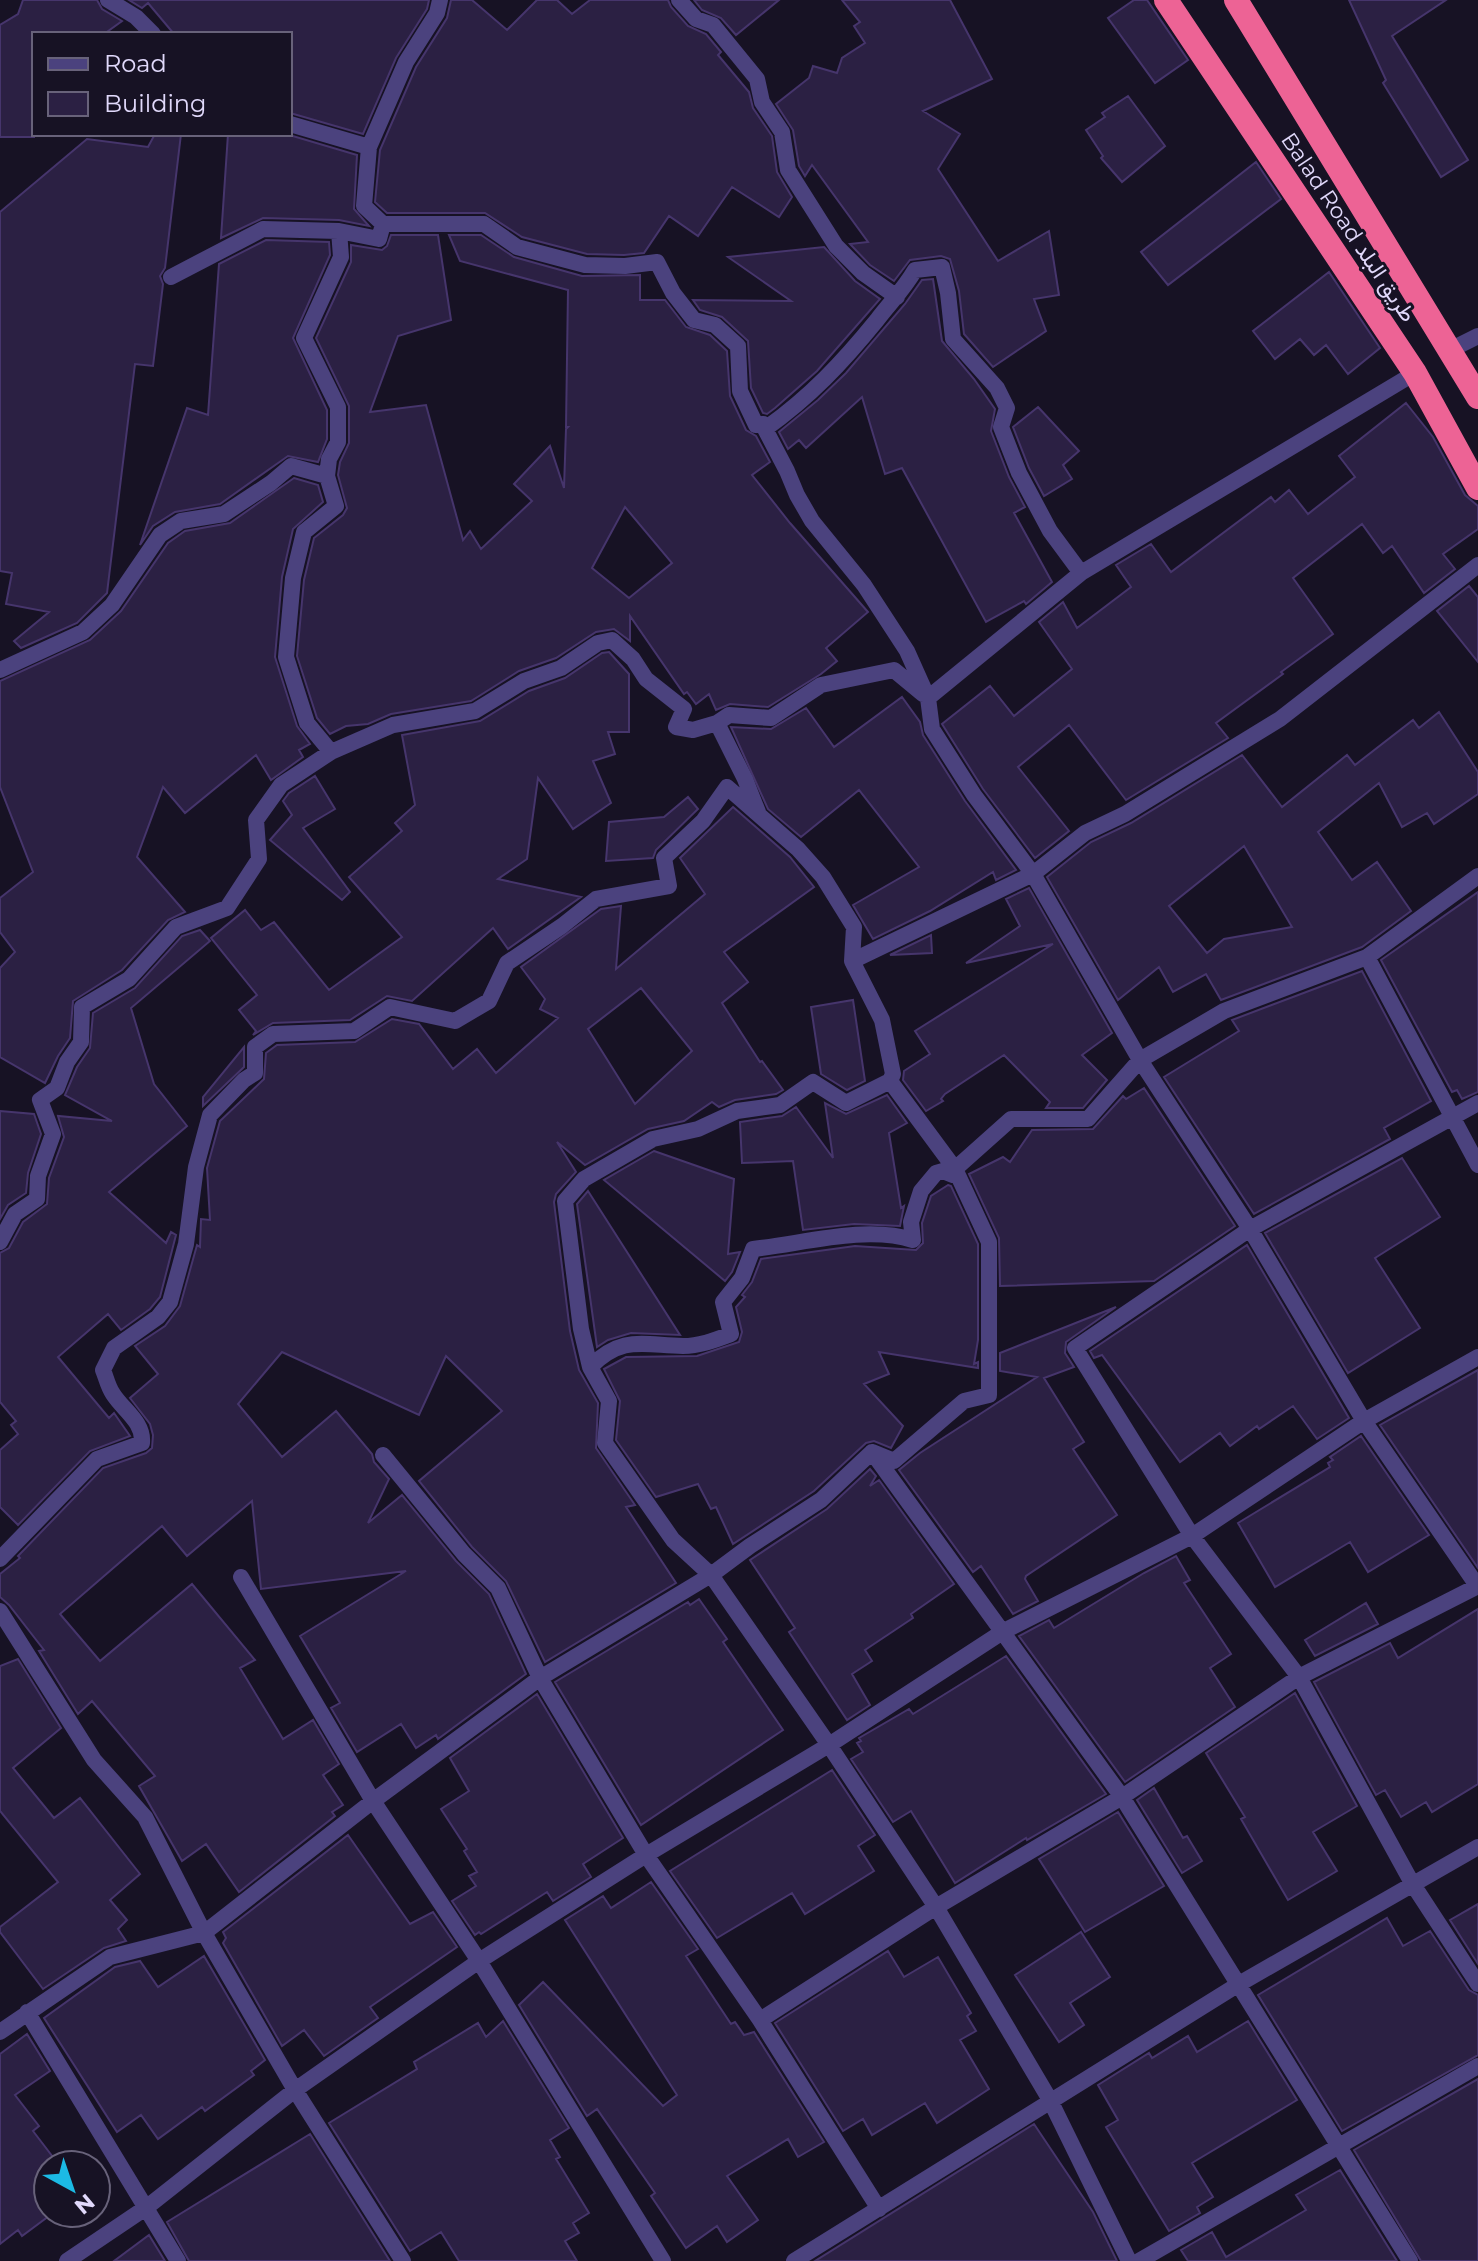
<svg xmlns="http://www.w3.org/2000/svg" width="1478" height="2261" viewBox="0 0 1478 2261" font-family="Montserrat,Vazirmatn,sans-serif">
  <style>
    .building { fill: #2b2043; stroke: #46356c; stroke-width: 2; fill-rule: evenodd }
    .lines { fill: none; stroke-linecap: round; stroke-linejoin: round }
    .street { stroke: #4b427e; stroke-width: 16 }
    .highway { stroke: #ed6395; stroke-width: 24 }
    .labels { text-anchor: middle; stroke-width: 6; stroke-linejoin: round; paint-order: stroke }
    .street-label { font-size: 22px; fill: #e1d9fb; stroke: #171224 }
  </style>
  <rect width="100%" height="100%" fill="#171224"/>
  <path class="building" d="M23,0H97L102,9L122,21L104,34H34V137H0V25L18,14Z
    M129,0H429L427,9L396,58L363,134L290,113V34H174L148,3L142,8Z
    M451,0H472L507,30L537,0H557L572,14L590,0H668L671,7L688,26L706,34L721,52L718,55L749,92L753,108L772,136L777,172L792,197L779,217L732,187L698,236L669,216L644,253L624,255L587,254L522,237L485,213H387L375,202L380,150L416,67L447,18Z
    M694,0H779L736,35L721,18L702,10Z
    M842,0H950L992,79L923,111L960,134L938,169L998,261L1049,231L1059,295L1034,299L1046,331L993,367L964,334L959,291L950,259L941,256L910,260L894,281L870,265L850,244L868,242L812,165L805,176L799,166L793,130L776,104L809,78L813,66L837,73L842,58L865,43L854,26L860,22Z
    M1134,0H1147L1188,60L1155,83L1108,18Z
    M1349,0H1446L1392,36L1468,160L1441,177L1383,83L1386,80Z
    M1128,96L1165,146L1122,182L1101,158L1103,156L1086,130L1105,117L1102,113Z
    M155,134H181L165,268L160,276L163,284L153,366L135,364L107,593L77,623L21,648L14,641L49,612L6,604L12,573L0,571V212L87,139L148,147Z
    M228,134H286L357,155L354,209L369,226L339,220L263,218L221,238Z
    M1256,162L1281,199L1168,285L1141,252Z
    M391,235H438L451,320L398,336L370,412L426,405L463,540L470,531L481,549L532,501L514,484L550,446L564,488L566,429L568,427H566L568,290L460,261L449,235H481L514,257L582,276L640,275V300H665L686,327L710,335L727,351L730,396L746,430L756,436L770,462L752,475L790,523L868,612L826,648L837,661L821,674L768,707L730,704L716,710L709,694L696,704L687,692L684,694L630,616V641L614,629L596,632L556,658L519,671L471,701L391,714L368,724L346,726L330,734L317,718L297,656L304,580L314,538L343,515L347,508L338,475L340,462L349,443V406L316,338L351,262V245L382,250L387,246ZM625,507L672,563L629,598L592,568Z
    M266,240L329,242L330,255L293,338L327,410V439L318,462L288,456L220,504L175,512L153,526L140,545L187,408L208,415L219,264Z
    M824,247L855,281L880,299L817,371L775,408L767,414L763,413L751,388L748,341L722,317L700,310L693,300L791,301L728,257Z
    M1329,272L1380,348L1348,374L1326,345L1314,355L1300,339L1275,359L1253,331Z
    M933,279L942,341L974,379L995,409L991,431L1009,477L1025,507L1014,513L1052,582L1026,604L1024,601L986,622L902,468L885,474L862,397L806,448L799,440L788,449L779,432L818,400L846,373L905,304L922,280Z
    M1406,403L1433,437L1465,495L1478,506V529L1443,554L1455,569L1424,593L1392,546L1383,553L1362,524L1293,578L1333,634L1281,672L1283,674L1216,723L1228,738L1126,800L1069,725L1018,767L1069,831L1035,858L983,789L942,724L990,686L1014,716L1072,669L1039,622L1063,602L1077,628L1131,587L1116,565L1151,544L1171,572L1271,497L1275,502L1289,490L1308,514L1355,477L1339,456Z
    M1038,407L1079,451L1063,465L1072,479L1044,496L1029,468L1013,427Z
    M294,478L318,485L323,502L293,529L282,577L275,657L297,726L310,744L299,750L303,757L271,780L256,755L185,813L163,787L137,857L185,912L168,920L122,970L73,1001L70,1038L58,1056L45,1083L0,1057V968L15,952L0,932V898L33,872L0,787V681L90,640L121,611L168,543L185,531L230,523Z
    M1469,586L1478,597V662L1437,611Z
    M609,652L629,674V732H608L615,754L593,761L611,803L573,829L538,778L527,859L498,879L581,897L508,949L493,928L412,1001L387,996L350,1020L273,1023L253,1035L256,1031L239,1010L257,995L211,938L245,910L261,930L274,922L329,990L402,937L349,877L402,831L395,823L415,805L402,735L480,721L529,691L565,678L602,653Z
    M902,697L920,722L923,735L965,801L1016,870L996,880L993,872L930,911L873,939L853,905L919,867L859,790L801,837L768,809L731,727L771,729L806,708L834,747Z
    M1439,712L1478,772V794L1434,824L1427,813L1402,827L1379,783L1318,832L1352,880L1377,862L1411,911L1362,947L1221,1000L1206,974L1173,992L1159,967L1118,1000L1047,877L1091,842L1131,823L1242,755L1282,807L1347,755L1355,765L1413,720L1419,728ZM1244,846L1292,927L1224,939L1207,953L1169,906Z
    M315,776L335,809L303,828L350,892L342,900L270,840L292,815L283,801L289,793Z
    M688,797L698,809L656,850L653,858L606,861L609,822L664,817Z
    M733,807L790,857L814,887L724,952L748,982L722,1003L760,1062L762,1061L783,1090L776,1094L735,1100L719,1107L712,1102L684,1121L648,1129L585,1165L557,1142L576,1172L556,1194L554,1202L570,1331L579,1370L598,1403L596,1448L635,1505L626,1507L676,1583L545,1662L506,1581L472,1547L419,1481L502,1411L446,1356L419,1415L282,1352L238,1404L282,1457L336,1411L372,1454L374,1462L389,1479L368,1523L402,1495L456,1561L489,1594L526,1674L438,1739L436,1735L416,1748L401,1724L357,1752L331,1708L340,1703L300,1636L406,1571L261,1589L252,1501L187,1556L162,1526L60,1614L100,1661L192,1584L255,1660L240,1668L283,1739L313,1720L339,1764L323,1775L343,1805L332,1812L335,1816L239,1892L206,1844L182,1861L139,1786L155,1776L92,1701L78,1714L39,1651L44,1650L9,1605L0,1597V1574L20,1558L18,1556L103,1468L146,1453L152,1448L153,1435L150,1424L130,1398L158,1374L135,1346L165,1326L180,1306L197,1245L200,1247L201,1219L210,1220L207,1168L220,1121L264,1079L266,1053L277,1045L355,1042L392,1019L419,1024L453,1069L477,1049L496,1073L558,1018L540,1009L545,999L521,967L601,909L621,906L616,969L705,894L680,858ZM641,988L692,1051L635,1104L588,1029Z
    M1029,888L1112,1033L1082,1055L1107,1080L1083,1108H1046L1050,1102L1004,1055L945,1094L941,1099L943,1101L926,1111L903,1080L904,1071L930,1054L915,1031L1053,944L966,963L1020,926L1006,899Z
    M1478,892V1092L1462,1099L1457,1090L1452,1092L1381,960Z
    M200,930L210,941L131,1008L154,1084L187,1126L109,1192L166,1243L171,1232L176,1235L160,1297L150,1309L121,1330L108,1314L58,1357L109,1418L114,1413L130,1436L90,1451L18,1525L0,1507V1450L18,1434L11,1425L16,1421L0,1402V1253L9,1248L23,1222L47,1204L49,1178L64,1137L58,1116L112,1121L65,1095L77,1067L90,1048L93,1013L135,988L182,936Z
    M931,935L932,953L890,955Z
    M1362,971L1431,1101L1384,1128L1390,1139L1254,1214L1164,1077L1239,1031L1232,1020Z
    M853,1000L865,1081L847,1090L821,1074L811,1007Z
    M244,1047V1067L203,1106V1097Z
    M1144,1088L1235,1226L1154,1281L1000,1286L999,1238L969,1174L1003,1157L1010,1162L1032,1130L1093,1129L1123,1096L1126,1099Z
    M887,1095L907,1123L889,1133L901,1208L904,1206L900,1226L854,1224L803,1230L793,1161L742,1163L740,1122L782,1116L796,1107L833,1158L825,1103L846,1114Z
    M0,1111L34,1114L41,1134L28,1173L26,1193L8,1205L0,1219Z
    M654,1151L734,1179L728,1254L740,1252L732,1272L725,1281L604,1180Z
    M1402,1158L1440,1217L1375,1258L1420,1328L1348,1373L1265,1233Z
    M948,1185L951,1186L978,1244V1340L974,1364L978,1362V1368L879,1352L889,1374L864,1384L903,1426L891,1448L874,1441L866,1443L814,1491L733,1544L716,1507L711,1509L698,1484L656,1497L616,1440L620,1401L604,1369L626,1357L697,1356L739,1342L742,1332L736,1307L745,1297L742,1295L752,1282L761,1259L855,1246L916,1250L923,1243L922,1223L931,1196Z
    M588,1191L680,1335L631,1333L608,1340L597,1347L577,1204Z
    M1247,1245L1349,1418L1317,1439L1293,1406L1259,1429L1257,1426L1230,1446L1220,1433L1180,1462L1102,1355L1094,1358L1090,1351Z
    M1116,1307L1066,1342L1065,1353L1074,1367L1044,1378L1084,1442L1073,1449L1117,1515L1026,1576L1025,1579L1038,1601L1013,1614L981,1566L973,1572L899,1470L920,1453L1037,1377L1000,1371V1353Z
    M1478,1370V1568L1380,1425Z
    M1361,1436L1429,1535L1368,1572L1350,1542L1275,1587L1238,1523L1330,1467L1328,1463L1333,1460L1330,1457Z
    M870,1469L876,1476L870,1486L879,1480L954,1584L911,1614L913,1618L865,1650L872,1661L852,1674L870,1705L847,1720L789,1632L795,1628L750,1560L827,1509Z
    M1176,1556L1190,1580L1184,1583L1231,1654L1210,1668L1235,1707L1125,1782L1019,1636L1049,1620L1054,1628L1144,1573Z
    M699,1599L727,1639L723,1642L783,1730L641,1825L555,1682L688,1602L690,1605Z
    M1366,1603L1378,1624L1315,1656L1305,1640Z
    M1478,1609V1784L1432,1812L1426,1802L1401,1817L1385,1790L1376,1795L1314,1682L1390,1643L1398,1658Z
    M1006,1656L1106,1794L1027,1840L1026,1838L955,1883L911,1811L893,1822L851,1759L863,1752L857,1743L861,1741L859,1738L909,1709L913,1714Z
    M18,1659L61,1728L13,1768L54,1818L80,1798L140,1874L110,1900L127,1920L118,1929L126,1941L104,1948L43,1989L0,1932V1927L58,1882L0,1811V1666Z
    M1295,1693L1357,1806L1313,1832L1337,1871L1288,1900L1241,1819L1245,1817L1206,1753Z
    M537,1694L623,1838L583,1864L591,1877L553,1901L547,1892L481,1934L479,1932L475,1935L452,1901L476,1886L469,1876L477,1872L464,1851L467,1849L441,1809L469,1791L450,1758Z
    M832,1770L875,1835L858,1846L874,1871L805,1914L792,1893L717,1938L670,1871Z
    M1154,1788L1183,1838L1187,1836L1202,1861L1182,1873L1137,1800Z
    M1118,1812L1164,1886L1085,1932L1039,1859Z
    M348,1835L410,1924L433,1912L457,1947L370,2007L378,2018L324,2056L304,2030L282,2046L223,1943L226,1938L223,1932Z
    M651,1882L698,1949L686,1956L731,2024L735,2022L744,2035L754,2032L824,2142L798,2157L788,2139L727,2176L758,2220L727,2242L717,2226L686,2248L651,2196L655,2193L597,2109L587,2116L519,2005L543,1982L663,2106L677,2095L565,1920L603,1896L611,1908Z
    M1478,1904V1964L1450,1920Z
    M1387,1918L1403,1946L1430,1931L1469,1990L1478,1995V2055L1342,2131L1258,1995Z
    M1081,1932L1110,1977L1070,2003L1084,2025L1059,2042L1015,1975Z
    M888,1951L904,1977L938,1957L971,2013L967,2016L976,2031L960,2040L989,2089L937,2123L925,2103L872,2135L863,2119L843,2131L775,2023Z
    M204,1956L265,2060L251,2071L254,2075L205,2111L202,2107L158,2139L141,2115L117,2132L44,2018L115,1967L140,1961L158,1987Z
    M503,2021L569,2128L550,2140L560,2157L556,2159L589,2213L573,2223L579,2233L565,2241L577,2261H459L441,2232L410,2251L329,2123L417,2069L414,2062L478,2023L486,2037Z
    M1248,2021L1297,2100L1192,2163L1213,2197L1197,2207L1200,2213L1169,2231L1106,2127L1118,2120L1098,2085L1149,2053L1152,2058L1188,2036L1197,2052Z
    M27,2034L50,2071L15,2095L39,2126L33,2131L59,2165H48V2213H53L22,2236L18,2230L0,2244V2054Z
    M1478,2079V2261H1421L1354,2150Z
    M1034,2124L1093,2212L1117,2261H815Z
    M310,2134L390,2261H189L167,2222Z
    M1340,2170L1397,2261H1188L1181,2250L1212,2232L1226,2257L1306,2210L1296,2195Z
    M149,2235L165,2261H114Z"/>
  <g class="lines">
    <path class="street" d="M108,0L136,17L153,34
      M679,0L696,19L713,25L757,79L762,102L782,132L788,170L836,246L863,273L897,297
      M290,124L369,147L364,206L383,224
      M369,147L406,62L437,13L440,0
      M171,277L263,229L339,231L379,239L383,224H484L517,247L585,265L625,266L657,262L673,293L694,320L715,325L738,346L740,391L756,425L763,424L765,429C810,397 842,363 877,320C890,303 904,289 915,270L942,267L948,293L953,339L997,388L1007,408L1001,427L1019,473L1050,531L1081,573
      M1450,350L1478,336
      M765,429L787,471L797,495L812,521L864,585L907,651L928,698L932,729L974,795L1033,874L1140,1060L1250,1229L1364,1421L1478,1587
      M0,670L83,632L112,605L160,535L181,521L224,514L271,483L291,466L327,476
      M928,698L1081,573L1415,373
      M717,723L745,779L758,812
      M331,752L307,723L286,657L293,578L304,532L336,506L327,476L329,459L338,442V407L304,338L341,257L339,231
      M1478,876L1367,957L1478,1165
      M852,961L882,1020L893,1074L890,1081L955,1169L989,1242V1395L964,1401L894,1461L872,1452
      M890,1081L846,1103L813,1082L780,1105L737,1111L698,1129L653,1139L584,1179L565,1201L581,1329L590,1367L609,1401L605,1443L673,1540L711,1575L829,1745L936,1907L1050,2100L1129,2261
      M1478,1103L1250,1229L1075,1348L1192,1536L1299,1677L1412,1883L1478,1984
      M0,1242L15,1214L37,1199L38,1176L53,1134L40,1100L57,1088L67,1062L81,1042L82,1007L129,979L176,927L227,908L259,859L256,820L281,785L331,752L393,725L475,711L524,681L561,668L598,643L612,640L633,659L646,679L684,709L676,727L693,730L717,723L729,715L771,718L821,685L894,670L923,694
      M590,1367C622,1335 642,1345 683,1346C700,1346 715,1340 731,1334L723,1302L742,1278L753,1249C802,1244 865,1225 913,1240L911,1222L921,1191L936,1173L943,1171L953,1175L955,1169L1011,1119H1088L1140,1060L1224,1011L1367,957
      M872,1452L1122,1797L1410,2261
      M383,1455L464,1554L498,1588L540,1678L646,1855L760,2020L879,2209
      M0,1559L97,1459L142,1443C144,1422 123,1410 113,1394C108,1387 106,1377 103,1370L114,1348L158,1317L170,1302L186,1244L196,1167L210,1115L244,1080L255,1073V1047L273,1034L354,1031L390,1007L455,1021L489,1001L507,963L562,926L596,899L669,886L664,858L703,821L727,787L798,849L823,877L854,927L852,961L1033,874L1085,833L1125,814L1280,719L1478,565
      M241,1577L373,1801L479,1961L663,2261
      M0,1611L94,1760L145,1817L204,1933L295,2090L403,2261
      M27,2012L178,2261
      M760,2020L936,1907L1122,1797L1299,1677L1478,1586
      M0,2032L110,1957L204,1933L373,1801L540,1678L711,1575L750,1546L821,1500L872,1452
      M67,2261L147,2207L295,2090L479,1961L646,1855L829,1745L1004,1631L1192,1536L1364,1421L1478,1357
      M794,2261L1239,1984L1478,1847
      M1139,2261L1478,2066"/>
    <path class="highway" d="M1166,0L1415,373L1478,488
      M1236,0L1478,397"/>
  </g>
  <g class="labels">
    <g class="street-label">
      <text transform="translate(1349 227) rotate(56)" y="8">Balad Road طريق البلد</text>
    </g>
  </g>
  <rect x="32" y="32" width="260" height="104" fill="#171224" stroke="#68627a" stroke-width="2"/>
  <rect x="48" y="58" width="40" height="12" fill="#4b427e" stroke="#68627a" stroke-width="2"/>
  <text x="104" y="72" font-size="24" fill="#e1d9fb">Road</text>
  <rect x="48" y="92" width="40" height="24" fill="#2b2043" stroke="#68627a" stroke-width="2"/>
  <text x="104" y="112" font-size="24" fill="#e1d9fb">Building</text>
  <g transform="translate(72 2189) rotate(140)"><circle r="38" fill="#171224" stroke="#68627a" stroke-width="2"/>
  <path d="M0-6L14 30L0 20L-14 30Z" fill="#1cbae4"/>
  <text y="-12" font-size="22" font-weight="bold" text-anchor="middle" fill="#e1d9fb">N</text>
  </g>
</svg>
